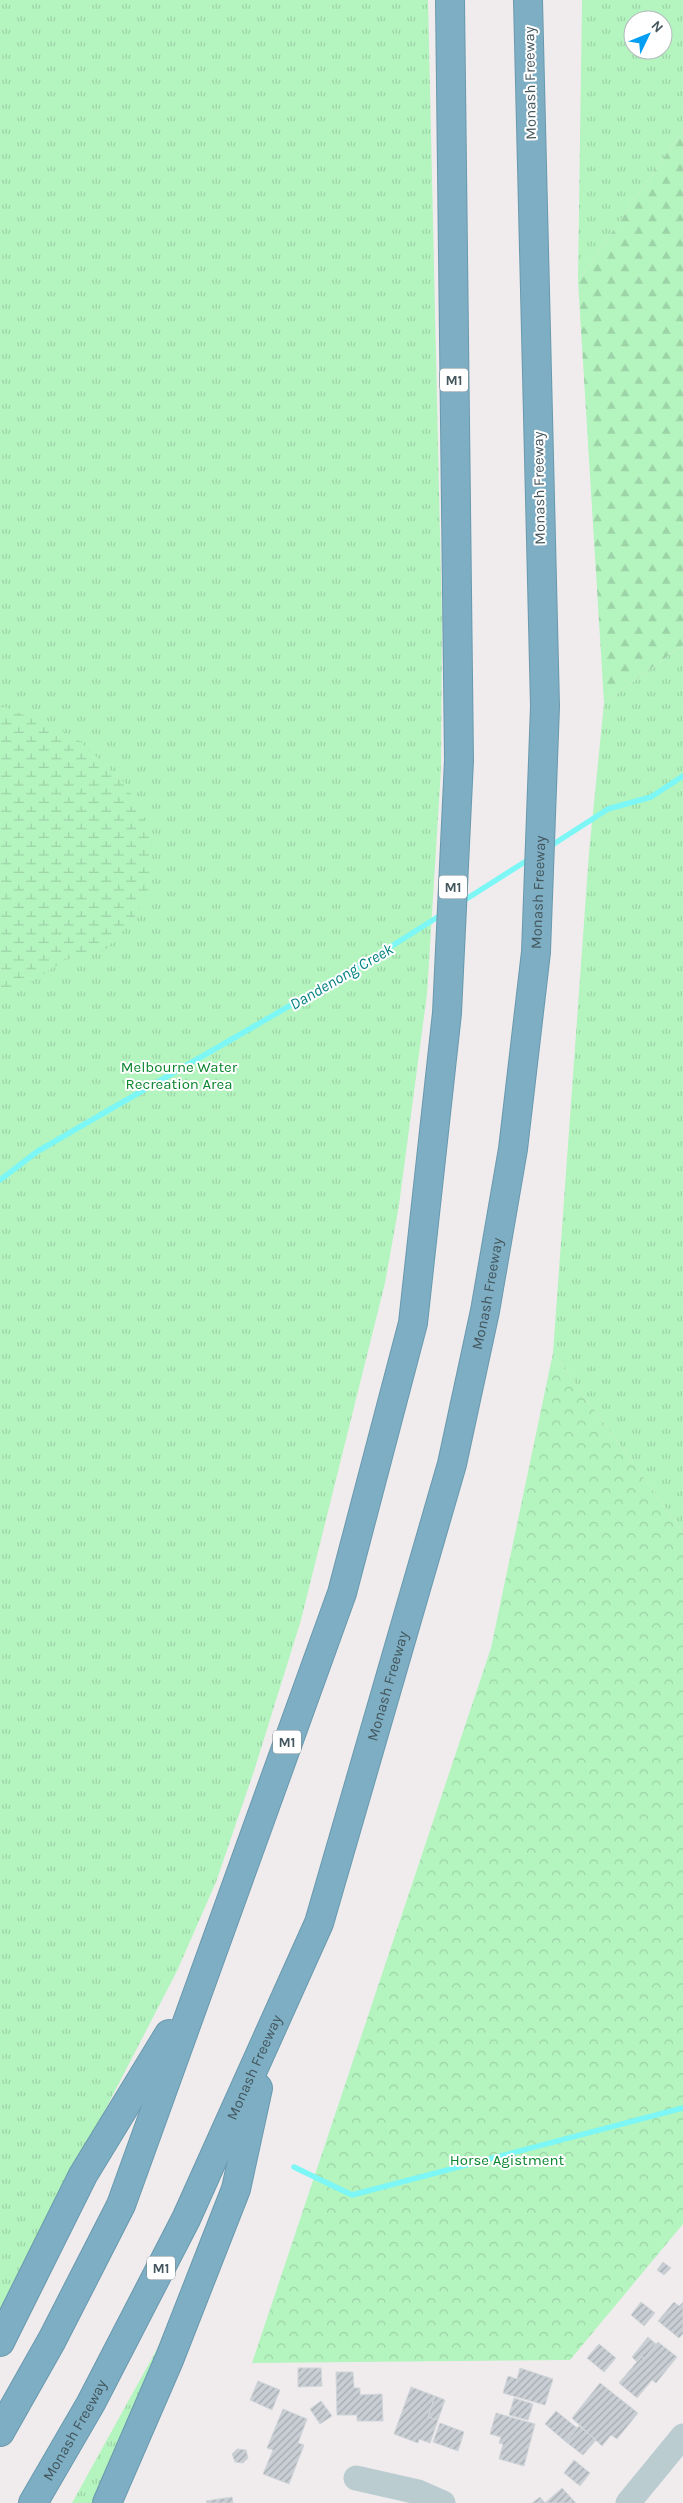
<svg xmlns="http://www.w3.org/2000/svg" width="683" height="2503" viewBox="0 0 683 2503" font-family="Karla,sans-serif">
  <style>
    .grass { fill: url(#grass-tufts); fill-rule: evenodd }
    .forest { fill: url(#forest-firs) }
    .wetland { fill: url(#wetland-marsh) }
    .park { fill: url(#park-crowns) }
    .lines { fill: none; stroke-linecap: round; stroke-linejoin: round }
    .stream { stroke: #7cf7f6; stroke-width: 5.5 }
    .building { fill: url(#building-hatch); stroke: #d0d5da }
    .highway-casing { stroke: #6999ae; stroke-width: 30 }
    .minor { stroke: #bbccd1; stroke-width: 25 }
    .highway { stroke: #7eaec3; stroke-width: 28 }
    .labels { text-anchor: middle; stroke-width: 4; stroke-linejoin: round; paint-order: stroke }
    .shield { fill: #fff; stroke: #7b898e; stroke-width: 1 }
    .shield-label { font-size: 14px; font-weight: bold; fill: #43565d }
    .street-label { font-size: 15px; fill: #43565d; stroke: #fff }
    .park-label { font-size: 15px; fill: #0b862f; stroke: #fff }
    .water-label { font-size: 16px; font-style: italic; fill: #058282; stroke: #fff }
  </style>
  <defs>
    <pattern id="grass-tufts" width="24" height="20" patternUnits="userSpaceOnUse" patternTransform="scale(1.25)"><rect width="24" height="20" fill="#b4f4bf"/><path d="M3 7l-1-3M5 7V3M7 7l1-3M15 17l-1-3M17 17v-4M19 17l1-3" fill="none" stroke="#9cd3a7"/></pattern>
    <pattern id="forest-firs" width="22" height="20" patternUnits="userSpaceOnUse" patternTransform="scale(1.25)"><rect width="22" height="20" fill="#b4f4bf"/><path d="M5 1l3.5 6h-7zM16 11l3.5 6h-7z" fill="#9cd3a7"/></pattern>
    <pattern id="wetland-marsh" width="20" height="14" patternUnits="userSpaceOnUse" patternTransform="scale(1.25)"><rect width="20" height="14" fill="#b4f4bf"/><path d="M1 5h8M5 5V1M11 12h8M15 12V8" fill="none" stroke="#9cd3a7"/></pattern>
    <pattern id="park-crowns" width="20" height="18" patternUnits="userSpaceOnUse" patternTransform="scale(1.25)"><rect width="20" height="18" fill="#b4f4bf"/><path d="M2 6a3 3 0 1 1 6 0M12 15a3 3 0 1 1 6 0" fill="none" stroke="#9cd3a7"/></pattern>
    <pattern id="building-hatch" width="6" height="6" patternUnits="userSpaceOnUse" patternTransform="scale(1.25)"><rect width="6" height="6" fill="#c8ced3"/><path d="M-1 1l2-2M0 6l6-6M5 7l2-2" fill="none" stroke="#a4aaae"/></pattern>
  </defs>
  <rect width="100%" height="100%" fill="#f0eced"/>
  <path class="grass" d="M0,0H428L442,623L441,769L427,994L399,1205L385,1283L301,1620L254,1771L216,1882L177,1971L0,2313Z
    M582,0H683V130L578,281ZM633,20H663V50H633Z
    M683,645V1532L553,1353L589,853L604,703Z
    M162,2340L99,2503H72Z"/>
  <path class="forest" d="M683,130V645L604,703L578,281Z"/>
  <path class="wetland" d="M0,705L74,736L126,784L152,837L149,888L133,920L105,950L65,960L0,1002Z"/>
  <path class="park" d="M553,1353L683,1532V2224L570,2360L252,2363L491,1648Z"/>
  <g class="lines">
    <path class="stream" d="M549,847L608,809L651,797L683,776
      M460,903L531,858
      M0,1180L38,1151L376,956L444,913
      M294,2167L352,2195L683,2108"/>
  </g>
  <path class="building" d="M663,2262L671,2268L664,2275L657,2270Z
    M641,2302L655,2313L644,2326L631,2315Z
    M674,2302L679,2306L683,2302V2334L679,2338L658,2321Z
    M648,2337L656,2344L644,2359L642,2356L637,2362L632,2357Z
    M658,2342L677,2357L656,2383L652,2380L637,2398L619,2383L642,2356L644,2359Z
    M599,2344L616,2358L604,2372L587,2358Z
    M298,2368H321L322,2386L298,2387Z
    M520,2368L553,2379L545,2405L503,2393L508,2376L517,2379Z
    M336,2372H353L354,2388H360V2395L382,2394L383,2421H357V2415H337Z
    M258,2381L280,2390L272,2410L250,2400Z
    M600,2383L638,2413L617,2439L611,2435L602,2446L572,2418Z
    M411,2387L435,2396L428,2417L438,2420L430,2443L419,2439L418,2443L394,2434Z
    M435,2396L445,2400L438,2420L428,2417Z
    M514,2398L533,2404L528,2420L509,2415Z
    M321,2401L332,2416L320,2424L310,2409Z
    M283,2409L307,2419L298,2443L304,2445L289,2484L263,2474L273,2450L267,2448Z
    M556,2411L577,2428L566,2442L545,2424Z
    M496,2413L535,2424L524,2466L499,2459L503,2444L499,2443L501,2437L490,2434Z
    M440,2423L464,2432L458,2451L433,2442Z
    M579,2426L596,2440L583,2455L566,2442Z
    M237,2449L246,2450L248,2458L243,2463L235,2462L232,2454Z
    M574,2460L590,2473L580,2486L564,2473Z
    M562,2488L576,2503H532L540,2497L545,2503Z
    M232,2497L233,2503H207L206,2501Z"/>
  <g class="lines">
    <g class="highway-casing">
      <g id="highway">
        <path d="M0,2342L83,2175L169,2034"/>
        <path d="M0,2432L52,2340L121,2205L342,1593L413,1323L447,1013L459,760L450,0"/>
        <path id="s1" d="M33,2503L91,2403L186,2219L319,1923L452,1464L485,1311L513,1149L536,952L545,706L528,0"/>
        <path d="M107,2503L169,2360L236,2189L258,2088"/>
      </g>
    </g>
    <path class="minor" d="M356,2478L418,2492L443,2503
      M628,2503L683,2436"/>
    <use href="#highway" class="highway"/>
  </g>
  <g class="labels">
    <g class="shield">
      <rect x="440" y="368.5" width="28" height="23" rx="4"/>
      <rect x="439" y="875.5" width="28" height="23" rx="4"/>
      <rect x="273" y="1730.5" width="28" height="23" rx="4"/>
      <rect x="147" y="2256.5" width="28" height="23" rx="4"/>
    </g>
    <g class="shield-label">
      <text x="454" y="385">M1</text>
      <text x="453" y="892">M1</text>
      <text x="287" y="1747">M1</text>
      <text x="161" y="2273">M1</text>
    </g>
    <g class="street-label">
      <text transform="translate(530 83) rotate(-91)" y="5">Monash Freeway</text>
      <text transform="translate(539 488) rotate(-91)" y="5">Monash Freeway</text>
      <text dy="5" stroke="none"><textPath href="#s1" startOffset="1704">Monash Freeway</textPath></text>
      <text dy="5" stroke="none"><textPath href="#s1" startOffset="1299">Monash Freeway</textPath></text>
      <text dy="5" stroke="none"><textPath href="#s1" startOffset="894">Monash Freeway</textPath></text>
      <text dy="5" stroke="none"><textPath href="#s1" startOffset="489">Monash Freeway</textPath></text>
      <text dy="5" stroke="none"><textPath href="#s1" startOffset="84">Monash Freeway</textPath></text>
    </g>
    <g class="park-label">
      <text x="179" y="1072">Melbourne Water<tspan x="179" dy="17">Recreation Area</tspan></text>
      <text x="507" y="2165">Horse Agistment</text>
    </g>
    <g class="water-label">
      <text transform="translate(341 976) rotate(-30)" y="6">Dandenong Creek</text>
    </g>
  </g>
  <g transform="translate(648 35) rotate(47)"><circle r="24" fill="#ffffff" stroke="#b4bbbe"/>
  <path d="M0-4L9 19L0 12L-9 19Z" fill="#039ff4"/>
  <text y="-8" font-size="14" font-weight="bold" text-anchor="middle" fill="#43565d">N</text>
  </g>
</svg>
